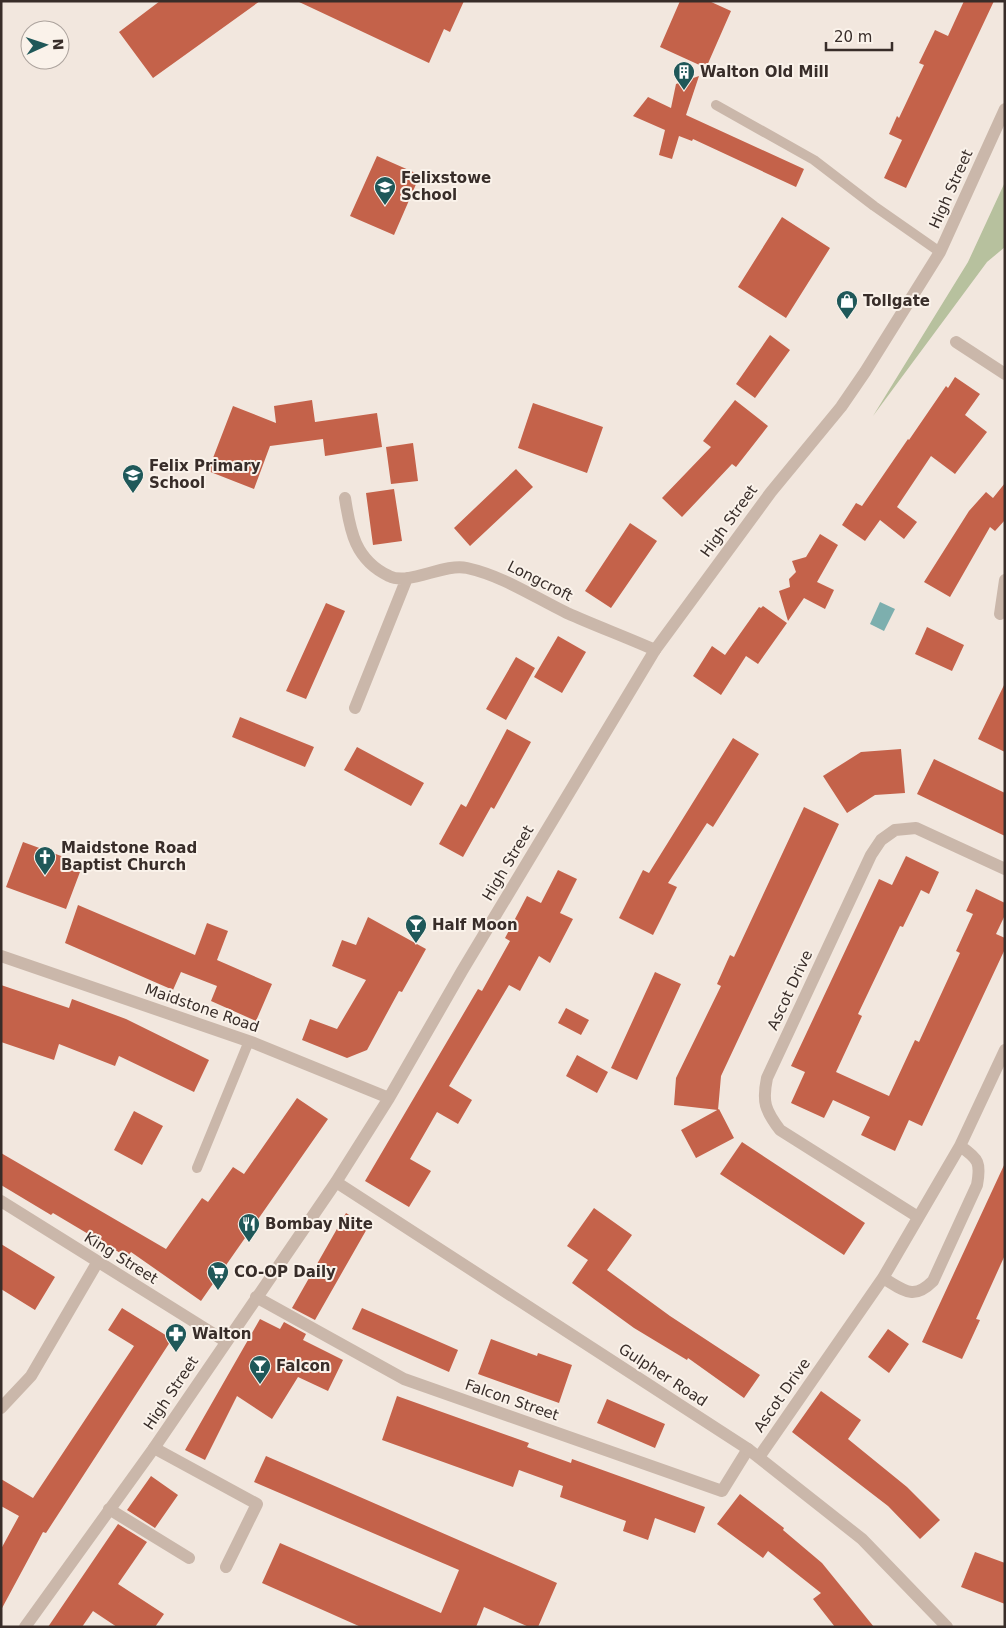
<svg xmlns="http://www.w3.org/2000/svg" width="1006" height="1628" viewBox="0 0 1006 1628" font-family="'DejaVu Sans',sans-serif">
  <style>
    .green { fill: #b7c19e }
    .water { fill: #7dafae }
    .building { fill: #c4624a }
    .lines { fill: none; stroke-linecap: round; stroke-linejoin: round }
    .service { stroke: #cab7aa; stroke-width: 10 }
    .minor { stroke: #cab7aa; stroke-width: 12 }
    .tertiary { stroke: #cab7aa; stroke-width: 12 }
    .labels { text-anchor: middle; stroke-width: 4; stroke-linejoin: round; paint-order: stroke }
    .poi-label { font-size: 15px; font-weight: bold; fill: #382d29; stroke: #faf2ea; text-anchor: start }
    .street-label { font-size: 15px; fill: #382d29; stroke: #faf2ea }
  </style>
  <rect width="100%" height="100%" fill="#f2e7de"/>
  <path class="green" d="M1005,182V247L987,262L873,416L968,262Z"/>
  <path class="water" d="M880,602L895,609L884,631L870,624Z"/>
  <path class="building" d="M160,1H260L153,78L119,32Z
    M297,1H464L450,32L444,29L429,63Z
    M680,1H709L731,11L706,68L660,47Z
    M964,1H994L906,188L884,178L902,140L889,134L897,116L899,118L924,65L919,63L935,30L948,36Z
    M699,76L686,115L804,169L796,187L693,139L692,141L679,136L672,159L659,155L665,130L633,116L648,97L671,108L676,84Z
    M377,156L420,175L394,235L350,216Z
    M782,217L830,248L786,318L738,287Z
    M770,335L790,350L755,398L736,384Z
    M955,377L980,394L965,415L987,432L955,474L931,456L897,507L917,522L904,539L880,520L865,541L842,525L856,503L862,506L908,439L909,440L946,386L948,388Z
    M312,400L315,422L377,413L382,447L325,456L323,439L270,446L254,489L208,471L233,406L276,423L274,406Z
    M735,400L768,426L736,467L732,464L682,517L662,498L711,447L703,441Z
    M533,403L603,427L587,473L518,448Z
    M413,443L418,481L391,484L386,447Z
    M516,469L533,487L470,546L454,528Z
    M1005,483V520L995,531L990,527L950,597L924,582L969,511L986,492L993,498Z
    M394,489L402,541L373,545L366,493Z
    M630,523L657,541L611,608L585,591Z
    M820,534L838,545L817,582L834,590L825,609L804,598L788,621L779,591L790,587L789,579L796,572L792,561L806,557Z
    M326,603L345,611L306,699L286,691Z
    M763,606L787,623L758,664L746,656L721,695L693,676L712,646L725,655L759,607L761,608Z
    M927,627L964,645L952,671L915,654Z
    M558,636L586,652L562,693L534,677Z
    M516,657L535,668L506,720L486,709Z
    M1005,683V752L978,739Z
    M240,717L314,747L305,767L232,737Z
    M507,729L531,742L494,809L491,807L463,857L439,844L461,804L466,807Z
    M733,738L759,754L713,827L707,823L668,883L677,887L653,935L619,918L643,870L649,873Z
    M357,747L424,783L411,806L344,770Z
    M901,749L905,793L875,795L847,813L823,776L861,752Z
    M934,759L1005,793V836L917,794Z
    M804,807L839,824L721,1076L718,1110L674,1105L676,1078L721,986L717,984L730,955L734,957Z
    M23,842L83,864L66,909L6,887Z
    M906,856L939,872L929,894L921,890L903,927L900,926L858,1014L862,1016L836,1072L889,1096L915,1040L919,1042L960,953L956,951L973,914L966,911L976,889L1005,903V915L996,934L1005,938V949L922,1126L909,1120L895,1151L861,1135L870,1117L833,1100L824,1118L791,1103L805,1072L791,1066L879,879L892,885Z
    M558,870L577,879L560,913L573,919L550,963L539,956L520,991L509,985L449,1086L472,1100L458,1124L437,1112L410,1159L431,1171L409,1207L365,1181L478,989L482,991L510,941L505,938L527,896L541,903Z
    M78,905L195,955L207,923L228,931L217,960L272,984L256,1021L211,1001L217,986L181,972L173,990L65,943Z
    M368,917L426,949L402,992L399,991L367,1050L347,1058L302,1040L310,1019L337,1029L366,980L332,966L342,940L356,945Z
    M655,972L681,984L637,1080L611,1068Z
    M1,985L69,1008L72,999L126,1019L209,1060L194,1092L119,1056L115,1066L59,1044L54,1060L1,1042Z
    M566,1008L589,1020L581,1035L558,1023Z
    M577,1055L608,1072L597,1093L566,1076Z
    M297,1098L328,1119L201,1301L131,1252L127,1257L53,1213L51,1215L1,1185V1153L166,1249L202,1198L208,1202L233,1167L244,1174Z
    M719,1109L734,1138L696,1158L681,1130Z
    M134,1111L163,1126L142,1165L114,1150Z
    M742,1142L865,1223L844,1255L720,1174Z
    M1005,1163V1255L976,1319L980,1320L962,1359L922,1342Z
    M594,1208L632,1235L607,1270L670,1316L760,1375L744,1398L688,1358L687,1360L634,1328L572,1283L588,1260L567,1246Z
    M346,1213L368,1227L315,1320L292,1308Z
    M1,1244L55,1277L35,1310L1,1289Z
    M122,1308L172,1339L46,1533L43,1532L1,1610V1549L19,1516L1,1506V1479L33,1498L134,1346L108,1330Z
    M362,1308L458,1350L449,1372L352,1329Z
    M260,1319L280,1329L284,1322L306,1334L303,1340L343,1360L328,1391L298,1377L272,1419L237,1396L205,1460L185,1450Z
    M888,1329L909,1344L889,1373L868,1357Z
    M491,1339L537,1356L538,1353L572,1365L559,1403L478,1374Z
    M821,1391L861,1420L848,1439L907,1487L940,1520L920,1539L888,1506L792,1432Z
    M397,1396L529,1443L527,1447L571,1463L572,1459L705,1507L695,1533L655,1518L648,1540L623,1531L626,1521L560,1497L563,1486L519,1470L513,1487L382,1440Z
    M607,1399L665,1424L655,1448L597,1423Z
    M266,1456L557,1583L538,1627H529L484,1607L476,1627H361L262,1583L280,1543L441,1613L459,1570L254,1482Z
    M151,1476L178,1495L155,1528L127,1510Z
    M740,1494L784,1528L783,1530L822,1563L874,1627H835L813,1599L821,1593L768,1551L763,1558L717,1524Z
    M118,1524L147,1542L118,1584L164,1614L155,1627H117L93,1611L82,1627H48Z
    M975,1552L1005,1563V1604L961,1587Z"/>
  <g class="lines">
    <path class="service" d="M716,105L814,160L874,206L940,252
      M197,1168L249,1041"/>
    <path class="minor" d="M956,342L1005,374
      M345,498C350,531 355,560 389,576C409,586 443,563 467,568C503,576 534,597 567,613C596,626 626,637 655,650
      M1000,614L1005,580
      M355,708L407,578
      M1,1201L225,1341
      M918,1217L780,1130C765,1110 762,1102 767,1078L871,855L881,840L895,830L916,828L1005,869
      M883,1278C904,1290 913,1301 933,1281L977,1185C981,1163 979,1159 960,1146
      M256,1297L404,1379L722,1491L748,1449
      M1,1408L31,1376L97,1263
      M154,1448L257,1504L226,1567
      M759,1457L883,1278L960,1146L1005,1050
      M109,1509L189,1558"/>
    <path class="tertiary" d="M1,956L254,1043L389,1098
      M336,1182L748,1449L862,1539L947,1627
      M25,1627L154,1448L336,1182L389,1098L462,971L655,650L771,492L841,407L865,372L940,252L1005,109"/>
  </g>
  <defs>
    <g id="building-pin" transform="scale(1.125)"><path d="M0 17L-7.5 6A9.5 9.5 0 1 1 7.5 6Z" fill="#1f5859" stroke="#faf2ea"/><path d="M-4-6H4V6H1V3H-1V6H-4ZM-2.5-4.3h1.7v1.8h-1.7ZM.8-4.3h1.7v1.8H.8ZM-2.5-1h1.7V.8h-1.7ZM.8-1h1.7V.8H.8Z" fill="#fff"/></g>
    <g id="school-pin" transform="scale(1.125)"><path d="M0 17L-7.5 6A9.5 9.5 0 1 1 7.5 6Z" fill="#1f5859" stroke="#faf2ea"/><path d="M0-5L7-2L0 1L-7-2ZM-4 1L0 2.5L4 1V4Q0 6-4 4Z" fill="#fff"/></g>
    <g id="shop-pin" transform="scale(1.125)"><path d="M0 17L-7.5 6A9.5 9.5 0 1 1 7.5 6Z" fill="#1f5859" stroke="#faf2ea"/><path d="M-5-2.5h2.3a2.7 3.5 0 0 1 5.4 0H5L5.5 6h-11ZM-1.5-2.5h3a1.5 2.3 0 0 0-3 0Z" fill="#fff"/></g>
    <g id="church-pin" transform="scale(1.125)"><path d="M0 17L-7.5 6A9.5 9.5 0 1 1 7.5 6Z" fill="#1f5859" stroke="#faf2ea"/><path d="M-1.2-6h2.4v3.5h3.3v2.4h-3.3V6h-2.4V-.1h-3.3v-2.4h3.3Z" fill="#fff"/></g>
    <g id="bar-pin" transform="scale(1.125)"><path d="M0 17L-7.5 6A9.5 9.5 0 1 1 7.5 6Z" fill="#1f5859" stroke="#faf2ea"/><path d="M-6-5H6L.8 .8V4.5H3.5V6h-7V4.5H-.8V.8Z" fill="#fff"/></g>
    <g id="restaurant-pin" transform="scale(1.125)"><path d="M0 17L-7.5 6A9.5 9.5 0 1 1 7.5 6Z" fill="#1f5859" stroke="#faf2ea"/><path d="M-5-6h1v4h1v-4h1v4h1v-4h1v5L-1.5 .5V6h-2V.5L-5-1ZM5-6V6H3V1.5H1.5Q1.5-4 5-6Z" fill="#fff"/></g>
    <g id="supermarket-pin" transform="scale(1.125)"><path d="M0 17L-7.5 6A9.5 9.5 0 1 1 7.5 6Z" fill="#1f5859" stroke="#faf2ea"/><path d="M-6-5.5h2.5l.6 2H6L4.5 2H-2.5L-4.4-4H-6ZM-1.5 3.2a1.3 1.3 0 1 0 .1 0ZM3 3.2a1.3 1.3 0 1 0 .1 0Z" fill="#fff"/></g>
    <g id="pharmacy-pin" transform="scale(1.125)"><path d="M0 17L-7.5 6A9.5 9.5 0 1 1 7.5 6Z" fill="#1f5859" stroke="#faf2ea"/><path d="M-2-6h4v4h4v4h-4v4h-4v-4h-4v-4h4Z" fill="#fff"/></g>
  </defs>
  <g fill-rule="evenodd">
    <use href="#building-pin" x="684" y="72"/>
    <use href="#school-pin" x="385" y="187"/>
    <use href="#shop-pin" x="847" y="301"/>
    <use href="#school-pin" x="133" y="475"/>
    <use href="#church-pin" x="45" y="857"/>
    <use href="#bar-pin" x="416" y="925"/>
    <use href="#restaurant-pin" x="249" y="1224"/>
    <use href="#supermarket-pin" x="218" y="1272"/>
    <use href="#pharmacy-pin" x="176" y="1334"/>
    <use href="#bar-pin" x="260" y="1366"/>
  </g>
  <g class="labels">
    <g class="poi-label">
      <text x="700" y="77">Walton Old Mill</text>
      <text x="401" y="183">Felixstowe<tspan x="401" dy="17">School</tspan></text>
      <text x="863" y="306">Tollgate</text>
      <text x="149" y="471">Felix Primary<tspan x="149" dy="17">School</tspan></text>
      <text x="61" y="853">Maidstone Road<tspan x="61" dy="17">Baptist Church</tspan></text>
      <text x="432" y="930">Half Moon</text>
      <text x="265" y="1229">Bombay Nite</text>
      <text x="234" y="1277">CO-OP Daily</text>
      <text x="192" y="1339">Walton</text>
      <text x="276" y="1371">Falcon</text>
    </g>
    <g class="street-label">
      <text transform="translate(951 189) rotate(-66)" y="5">High Street</text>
      <text transform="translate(729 521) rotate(-54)" y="5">High Street</text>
      <text transform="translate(540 581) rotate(27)" y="5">Longcroft</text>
      <text transform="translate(508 863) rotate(-59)" y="5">High Street</text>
      <text transform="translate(790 990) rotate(-65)" y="5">Ascot Drive</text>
      <text transform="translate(202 1008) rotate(19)" y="5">Maidstone Road</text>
      <text transform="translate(121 1258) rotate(32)" y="5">King Street</text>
      <text transform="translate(663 1375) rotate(33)" y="5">Gulpher Road</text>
      <text transform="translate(171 1393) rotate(-56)" y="5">High Street</text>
      <text transform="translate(782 1395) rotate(-55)" y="5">Ascot Drive</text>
      <text transform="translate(512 1400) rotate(19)" y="5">Falcon Street</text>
    </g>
  </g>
  <rect width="1006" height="1628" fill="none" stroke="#382d29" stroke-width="5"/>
  <g transform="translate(45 45) rotate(87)"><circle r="24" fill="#faf2ea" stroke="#aca39d"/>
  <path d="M0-4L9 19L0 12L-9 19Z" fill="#1f5859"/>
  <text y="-8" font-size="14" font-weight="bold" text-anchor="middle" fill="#382d29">N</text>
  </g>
  <path d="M826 42v8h66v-8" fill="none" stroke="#382d29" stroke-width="2.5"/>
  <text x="834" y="42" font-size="15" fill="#382d29" stroke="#faf2ea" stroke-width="4" paint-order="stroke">20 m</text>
</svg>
